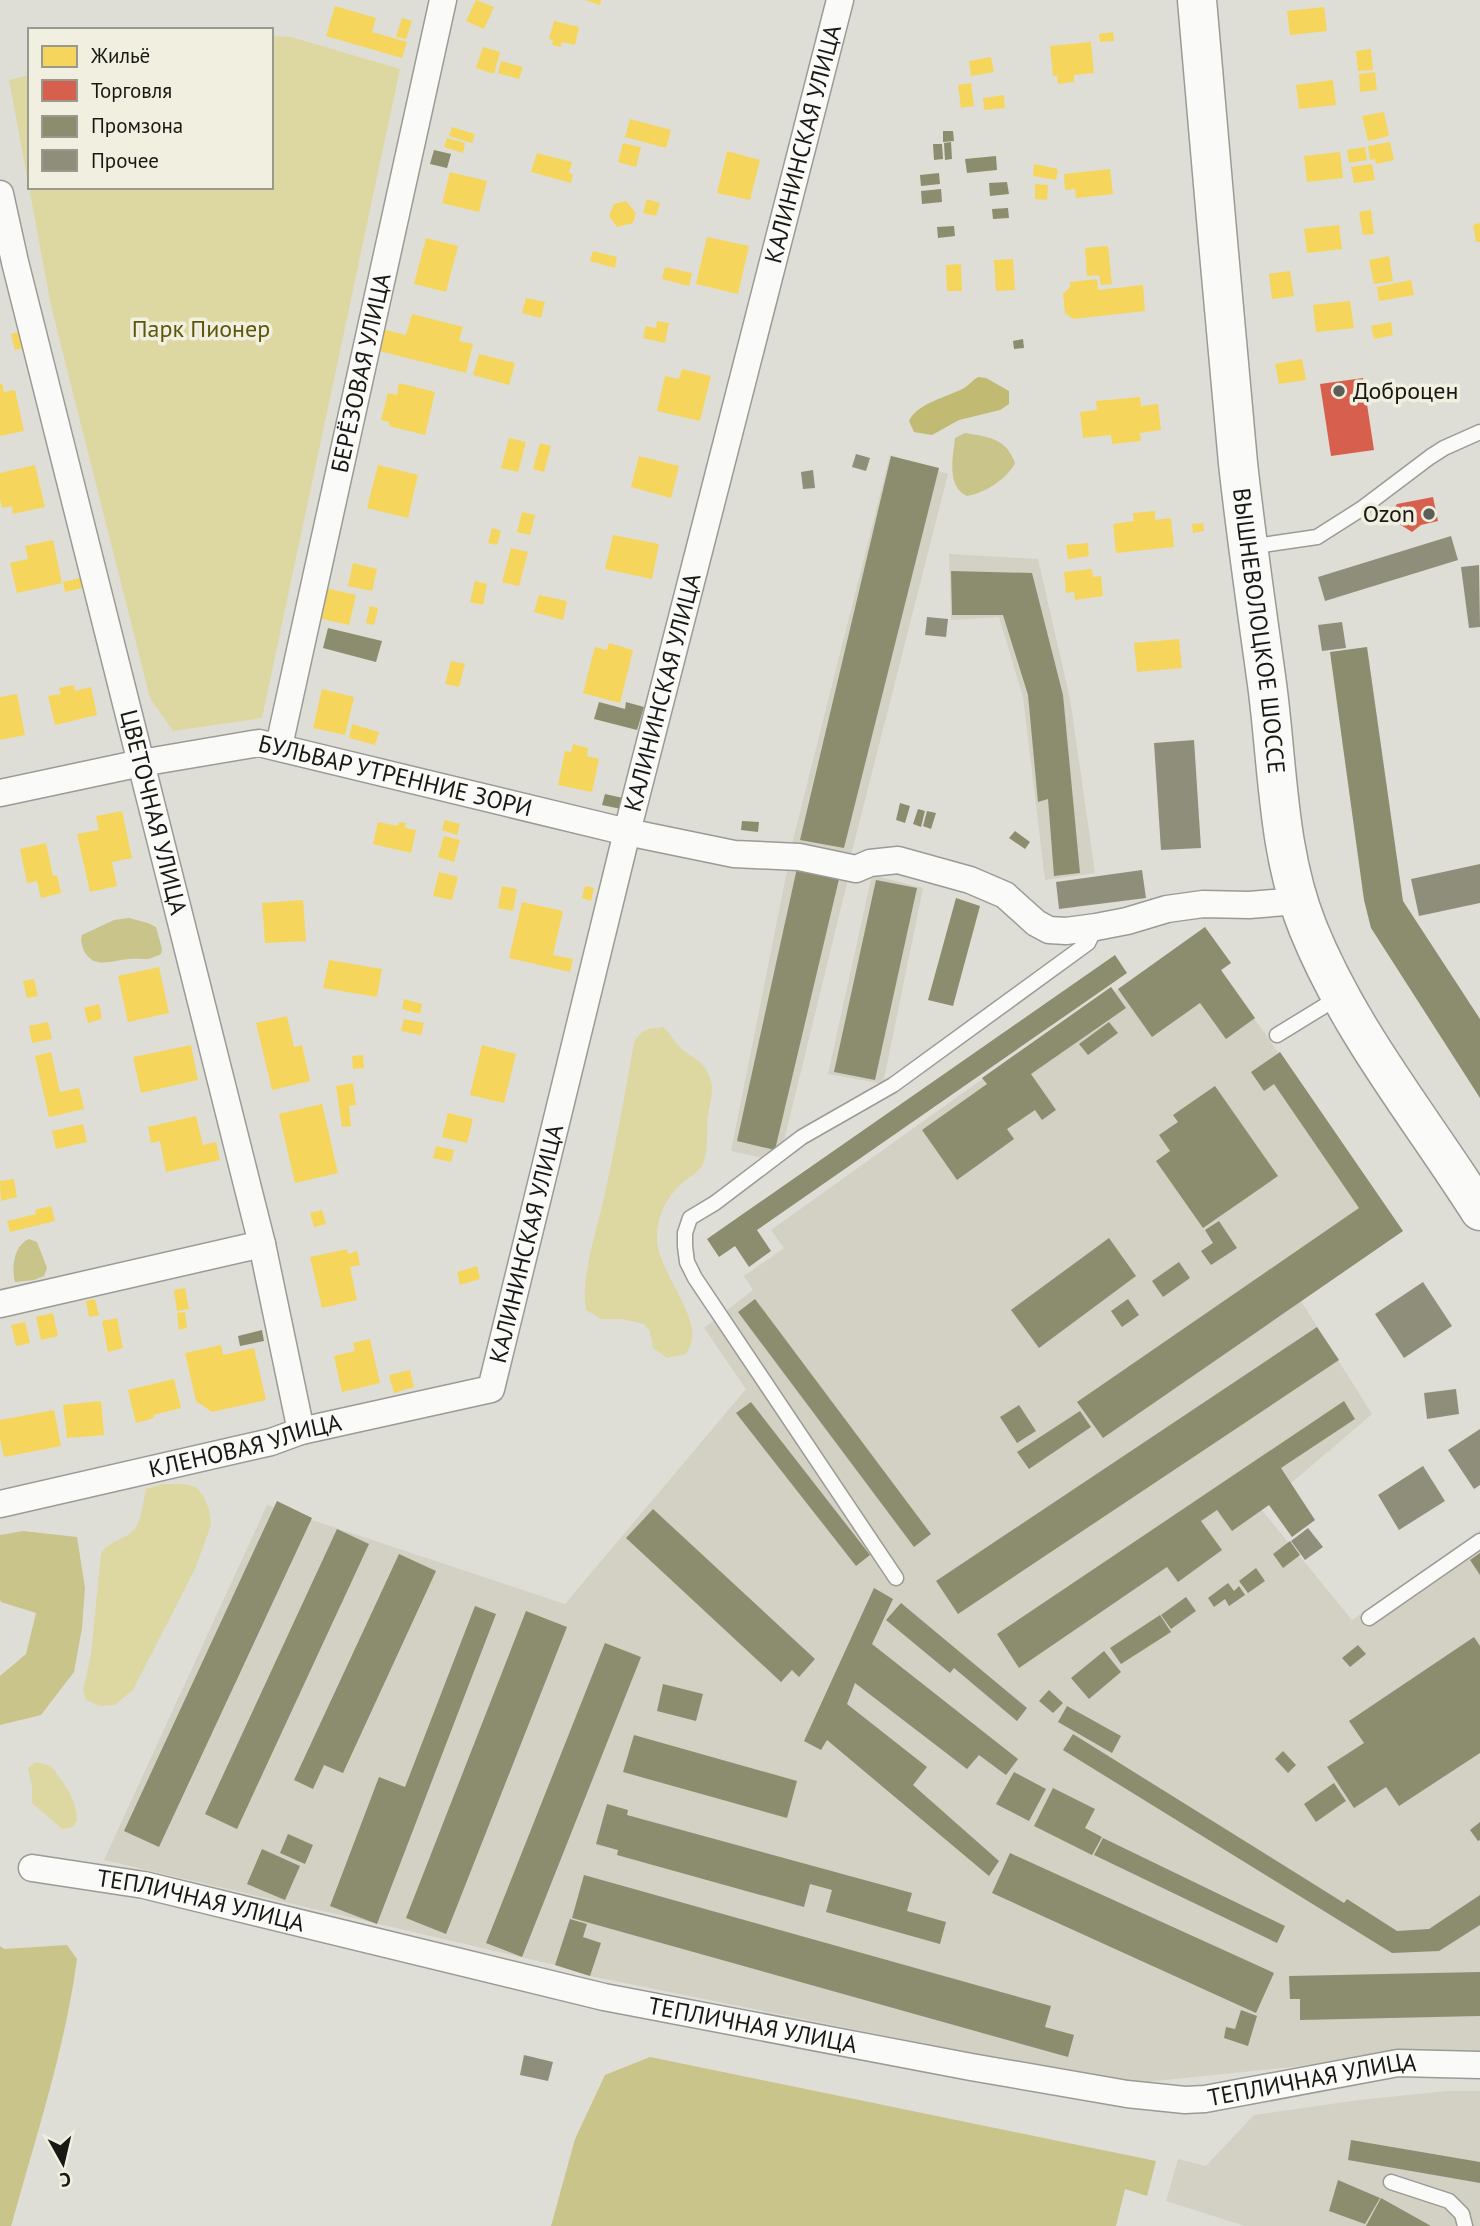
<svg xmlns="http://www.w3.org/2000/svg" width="1480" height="2226" viewBox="0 0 1480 2226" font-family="'PT Sans',sans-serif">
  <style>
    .built { fill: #d2d1c3 }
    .green { fill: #ddd8a1 }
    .forest { fill: #c8c48a }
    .water { fill: #c0ba73 }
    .homes { fill: #f6d55c }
    .shops { fill: #d6604d }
    .industry { fill: #8c8c6e }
    .building { fill: #8f8e7b }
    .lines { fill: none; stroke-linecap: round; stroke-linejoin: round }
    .service-casing { stroke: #9b9a95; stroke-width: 17 }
    .minor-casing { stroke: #9b9a95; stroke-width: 29 }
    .secondary-casing { stroke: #9b9a95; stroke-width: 41 }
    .service { stroke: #fafaf9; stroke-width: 14 }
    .minor { stroke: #fafaf9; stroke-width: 26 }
    .secondary { stroke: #fafaf9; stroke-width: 38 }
    .poi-dot { fill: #5e5e58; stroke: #f0efe0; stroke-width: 2.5 }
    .labels { text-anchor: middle; stroke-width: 7; stroke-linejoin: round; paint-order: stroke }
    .street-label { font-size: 24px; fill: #191914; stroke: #f0efe0 }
    .park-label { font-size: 24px; fill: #5d570b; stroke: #f0efe0 }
    .poi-label { font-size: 24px; fill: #191914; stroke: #f0efe0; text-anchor: start }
  </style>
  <rect width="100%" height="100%" fill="#deded6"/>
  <path class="built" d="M890,455L948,474L849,863L791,848Z
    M949,554L1038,559L1070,699L1095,873L1045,880L1023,697L999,617L951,620Z
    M789,861L849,875L779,1161L731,1151Z
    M872,875L923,888L883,1084L828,1074Z
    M1205,927L1231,963L1221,971L1403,1231L1301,1301L1372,1414L1261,1509L1352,1620L1480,1530V2052L1449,2051L1126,2084L590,1976L555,1965L104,1860L267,1505L565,1604L746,1389L704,1328L753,1290L744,1276L784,1248L771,1230L1111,987L1115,992Z
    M1447,2091H1480V2226H1245L1166,2201L1178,2159L1206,2166L1254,2115L1359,2100Z"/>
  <path class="green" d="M271,36L291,37L400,69L262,718L173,731L150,698L51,306L9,80L30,75V187H271Z
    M663,1027C671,1033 673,1041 680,1047C686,1054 695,1057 701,1063C720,1085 709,1099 707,1124C707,1137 708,1154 702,1166C699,1171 691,1176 686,1180C667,1196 657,1213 657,1240C658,1268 697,1314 692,1339C692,1344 688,1349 686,1354L667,1358L653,1348L650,1331L644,1324L621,1319H602L586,1310C580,1277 598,1227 605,1193C616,1143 625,1093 634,1043C642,1028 647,1029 663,1027Z
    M163,1484H184L196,1487L203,1495L209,1509L211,1525L195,1569L133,1690L114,1705L101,1706L86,1700L83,1691L91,1654L101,1554C107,1541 127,1540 136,1527C142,1517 143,1500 146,1489Z
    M36,1762L51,1766C64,1784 77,1798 77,1821L73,1827L62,1829L32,1803V1786L28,1768Z"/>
  <path class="forest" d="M965,433C989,437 1006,438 1015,463C1007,479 985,493 967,496C946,486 953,457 955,438Z
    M129,918L148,923L156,927L162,949L161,954C145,962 146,958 129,959C113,960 94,970 84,951C82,945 80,941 82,935L114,920Z
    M29,1239L37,1242L47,1268L44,1276L34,1280L15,1282C11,1268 14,1245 29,1239Z
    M23,1531L77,1537L85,1588L82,1628L74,1672L41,1715L0,1725V1676L26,1654L36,1613L1,1602L0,1599V1535Z
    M67,1945L77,1959C65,2049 36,2136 12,2223L11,2226H0V1946L4,1949Z
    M650,2057L1156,2161L1147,2196L1125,2189L1116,2226H551L575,2139L605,2075Z"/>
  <path class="water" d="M978,377L986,378L1009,391V404L1000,410L959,420L932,435L914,432L909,421C917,403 948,397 964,388C969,385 973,380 978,377Z"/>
  <path class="homes" d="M476,0L494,7L484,29L466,21Z
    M585,0H601L600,5Z
    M335,6L376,18L372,32L407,42L402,58L326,36Z
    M1324,7L1327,31L1290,35L1287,11Z
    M402,18L412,21L406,39L396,37Z
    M554,21L579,27L575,45L562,42L561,47L552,45L553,40L549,39Z
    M1113,32L1114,41L1100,42L1099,34Z
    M1091,42L1094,73L1074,75V82L1058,84L1057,76H1053L1050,46Z
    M483,47L500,52L494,74L476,68Z
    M1371,49L1373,70L1358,71L1356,51Z
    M991,57L994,72L971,76L969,61Z
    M501,61L523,67L519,79L498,73Z
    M1375,72L1377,90L1360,92L1359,74Z
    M1333,80L1336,105L1299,109L1296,85Z
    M971,83L974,106L961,108L958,85Z
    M1004,95L1005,108L984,110L983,98Z
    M1384,112L1389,136L1368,141L1362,116Z
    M630,119L671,130L666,148L625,137Z
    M452,127L475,134L472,143L449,136Z
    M447,138L465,143L463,153L444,147Z
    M1390,142L1394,160L1376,164L1375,159L1370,160L1368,146Z
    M623,143L641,147L636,167L618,162Z
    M1365,147L1367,160L1349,163L1347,150Z
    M727,151L760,160L750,200L717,193Z
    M1340,152L1343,178L1307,182L1304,156Z
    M537,153L572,162L569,173L573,174L571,183L531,172Z
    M1034,164L1058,169L1056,180L1033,176Z
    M1372,164L1375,180L1354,183L1351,167Z
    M1110,169L1113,194L1076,198L1075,189L1065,190L1064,174Z
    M450,172L487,181L479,212L442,203Z
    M1035,184L1048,185L1047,200L1035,199Z
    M647,199L660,203L656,216L643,213Z
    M626,201L636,213L633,223L617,227L609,216L614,204Z
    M1371,210L1374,234L1363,235L1359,212Z
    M1480,223V242H1476L1473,225Z
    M1339,225L1342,249L1307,253L1304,229Z
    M707,237L749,246L738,294L696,284Z
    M426,238L458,246L446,292L414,284Z
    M1108,246L1112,284L1101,285L1099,275L1087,276L1085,248Z
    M593,251L617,257L615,268L590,261Z
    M1389,256L1393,281L1374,284L1369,260Z
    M1013,259L1015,290L996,291L994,260Z
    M961,264L962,291H947L946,265Z
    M665,267L692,273L689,286L662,279Z
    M1290,271L1294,296L1272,299L1269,274Z
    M1097,279L1098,290L1143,285L1145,311L1073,319L1065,313L1063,294L1070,287V282Z
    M1411,280L1414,295L1379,301L1377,287Z
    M526,298L545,302L541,318L522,313Z
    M1350,301L1354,328L1316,332L1313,305Z
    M412,314L463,327L459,341L473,344L466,373L376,350L382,329L406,335Z
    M657,321L669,323L665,343L643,338L646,326L656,328Z
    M1391,322L1393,335L1374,339L1371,326Z
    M20,332L24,348L15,350L11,334Z
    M479,354L515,363L509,385L473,375Z
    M1302,359L1306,380L1279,384L1275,364Z
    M682,369L711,376L700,421L657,411L665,376L679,379Z
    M2,383L4,392L15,390L24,431L0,436V384Z
    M399,383L435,392L425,435L389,426V422L381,420L388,393L397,395Z
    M1140,397L1141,406L1158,404L1161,430L1140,433L1141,441L1112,444L1111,435L1083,438L1080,412L1097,410L1096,401Z
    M509,438L526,442L518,472L501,468Z
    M540,443L551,446L544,472L533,469Z
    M639,456L679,466L671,498L631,487Z
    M35,465L45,507L13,514L12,506L2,508L0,498V473Z
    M378,465L418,475L408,518L367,508Z
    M1155,511V520L1171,518L1174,547L1116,553L1113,524L1134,521L1133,513Z
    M522,512L535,515L530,535L517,532Z
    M1203,523L1204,531L1193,533L1192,524Z
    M492,528L501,531L497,545L488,543Z
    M613,535L659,544L652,579L605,569Z
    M53,540L62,583L17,593L10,563L28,559L25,546Z
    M1088,543L1089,556L1068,559L1066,545Z
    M511,548L528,552L519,586L502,582Z
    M353,563L377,569L372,591L348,586Z
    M1092,569L1093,577L1101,576L1103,596L1075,600L1074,592L1066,593L1064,572Z
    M84,577L87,587L65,592L63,582Z
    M475,581L487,584L483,605L470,602Z
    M325,588L356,595L349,625L318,618Z
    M539,595L567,601L563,620L534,612Z
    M370,606L378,608L374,625L366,623Z
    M1179,639L1182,668L1137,672L1134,643Z
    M609,643L633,650L620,703L583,693L595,647L607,650Z
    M451,661L465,664L459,687L445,684Z
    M74,685L75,691L91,687L97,715L55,725L48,696L61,694L59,688Z
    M322,689L354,697L345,735L313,728Z
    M17,694L25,735L0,740V697Z
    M352,724L379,732L375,745L349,738Z
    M573,744L588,748L587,756L599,759L592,792L558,785L565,751L571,752Z
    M122,811L132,858L112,862L117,886L90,892L77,834L99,830L96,816Z
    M445,820L460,824L457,835L442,830Z
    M378,822L398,826L399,822L406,823L405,828L416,830L411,853L373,844Z
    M444,836L460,840L454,862L438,857Z
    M46,843L53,876L57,875L61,893L41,898L37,881L27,883L20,849Z
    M439,872L458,877L452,900L433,896Z
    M502,886L517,889L513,911L498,908Z
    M585,886L594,888L591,901L582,898Z
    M303,900L306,941L265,943L262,903Z
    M522,902L563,911L553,955L573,959L570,972L509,958Z
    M329,960L382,969L377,997L323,988Z
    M159,967L169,1013L128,1022L118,976Z
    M34,979L38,996L27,998L23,981Z
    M404,999L422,1004L420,1014L402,1009Z
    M99,1004L102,1019L88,1023L84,1008Z
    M287,1016L294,1047L302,1045L310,1081L272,1090L256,1023Z
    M404,1019L424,1023L421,1035L401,1031Z
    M48,1022L52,1039L32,1043L29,1026Z
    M191,1045L198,1080L141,1093L133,1057Z
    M482,1045L516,1054L504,1103L470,1095Z
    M51,1052L60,1092L79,1088L84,1109L49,1117L35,1056Z
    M363,1055L364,1068L353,1069L352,1056Z
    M353,1083L356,1105L349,1106L351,1126L342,1127L336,1086Z
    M322,1104L338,1173L295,1183L279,1114Z
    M448,1113L473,1119L467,1143L442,1137Z
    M196,1116L203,1145L216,1142L220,1160L166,1172L160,1141L151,1143L148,1127Z
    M83,1124L87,1142L56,1149L52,1131Z
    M436,1146L454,1150L451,1162L433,1158Z
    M14,1179L17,1197L1,1201L0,1181Z
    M51,1206L55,1221L10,1232L7,1221L36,1214L35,1210Z
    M322,1210L326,1224L314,1227L310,1213Z
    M347,1249L348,1254L357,1251L360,1265L350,1267L357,1300L322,1308L310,1257Z
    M477,1266L480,1279L460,1285L457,1272Z
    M185,1288L189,1309L177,1311L174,1290Z
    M95,1299L99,1315L89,1317L86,1301Z
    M185,1312L187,1328L179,1330L177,1313Z
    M53,1313L58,1336L41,1340L36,1317Z
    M117,1318L123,1348L108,1352L102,1321Z
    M25,1322L30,1343L16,1346L11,1325Z
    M370,1339L380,1383L342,1392L334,1356L355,1351L353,1343Z
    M221,1345L223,1355L254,1348L266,1400L212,1412L196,1401L185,1353Z
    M410,1370L414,1387L394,1393L389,1375Z
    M174,1379L181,1408L153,1415L154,1418L136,1423L128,1390Z
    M101,1401L104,1435L67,1438L63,1405Z
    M54,1410L61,1446L4,1457L0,1439V1420Z"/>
  <path class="shops" d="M1363,378L1374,450L1331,456L1320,384Z
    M1433,497L1438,521L1421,525L1412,532L1388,517L1397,504Z"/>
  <path class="industry" d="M943,131H953L954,141L943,142Z
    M951,142L952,159L945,160L944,143Z
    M933,144H942L943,159L934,160Z
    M434,150L451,154L447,168L430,164Z
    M996,156L997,170L967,173L965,159Z
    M939,173L940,184L921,186L920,175Z
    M1007,182L1009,194L990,196L989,183Z
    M941,189L942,202L922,204L921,191Z
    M1008,208L1009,218L993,219L992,209Z
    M954,226L955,236L938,238L937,227Z
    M1023,339L1024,348L1014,349L1013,341Z
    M891,456L939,468L844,848L800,840Z
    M951,571L1032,573L1063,695L1080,873L1054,876L1048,799L1038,802L1028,695L1003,615H952Z
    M328,628L382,641L376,662L323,648Z
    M1367,647L1403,901L1480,1019V1098L1371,928L1364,900L1330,652Z
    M599,702L625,709L626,702L644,707L637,730L594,719Z
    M605,794L623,798L621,809L602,805Z
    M900,803L910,806L905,823L896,820Z
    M918,809L925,811L921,827L913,824Z
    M927,811L936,813L931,829L923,826Z
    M742,821L759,822L758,832L741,830Z
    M1015,831L1030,842L1025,849L1009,838Z
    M797,868L839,879L775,1150L737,1141Z
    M876,880L917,888L875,1080L834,1072Z
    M956,898L980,906L953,1006L928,1000Z
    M1205,927L1231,963L1221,970L1255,1018L1226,1039L1200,1003L1152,1037L1118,989Z
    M1115,955L1127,973L757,1230L771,1251L749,1267L735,1246L719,1257L707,1239Z
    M1111,987L1126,1008L1031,1074L1056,1110L1042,1120L1035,1110L1007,1129L1014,1139L957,1180L922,1130L987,1084L982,1078Z
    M1109,1022L1118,1033L1088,1055L1079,1044Z
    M1280,1052L1403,1231L1103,1438L1077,1402L1359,1208L1274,1084L1264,1091L1251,1072Z
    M1215,1086L1278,1176L1203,1228L1156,1161L1170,1151L1159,1135L1178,1122L1173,1115Z
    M1219,1221L1237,1248L1211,1265L1201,1251L1213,1243L1205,1230Z
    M1109,1238L1136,1276L1039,1348L1011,1310Z
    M1179,1262L1190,1278L1163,1297L1152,1281Z
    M755,1299L931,1534L914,1547L738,1312Z
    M1128,1299L1139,1315L1122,1327L1111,1311Z
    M1317,1327L1339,1360L958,1614L936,1581Z
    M262,1330L264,1341L240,1346L238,1336Z
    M1344,1401L1355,1419L1281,1468L1315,1520L1292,1537L1269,1505L1232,1531L1217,1510L1201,1521L1222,1550L1178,1582L1167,1567L1019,1668L997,1634Z
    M751,1402L870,1555L856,1566L736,1413Z
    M1019,1405L1036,1431L1017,1443L1000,1417Z
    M1080,1411L1091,1427L1029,1469L1017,1452Z
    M277,1501L312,1518L159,1847L124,1831Z
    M653,1509L815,1659L799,1677L792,1670L781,1682L626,1538Z
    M337,1529L369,1544L237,1829L205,1814Z
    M1290,1541L1300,1555L1283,1568L1273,1554Z
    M1480,1553V1575L1470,1560Z
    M399,1554L436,1571L343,1773L324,1765L313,1789L294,1780Z
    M1256,1568L1265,1581L1248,1593L1239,1581Z
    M1228,1583L1234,1591L1239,1586L1245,1595L1229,1606L1225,1599L1214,1607L1208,1598Z
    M874,1588L893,1599L872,1644L1018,1759L1006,1775L979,1755L967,1769L855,1683L847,1704L927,1767L913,1785L999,1861L989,1876L827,1740L821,1750L804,1741Z
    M1186,1597L1196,1611L1171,1629L1161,1615Z
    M901,1603L1027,1708L1017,1721L954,1668L950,1673L886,1620Z
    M475,1606L496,1614L377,1924L330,1906L379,1777L405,1787Z
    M526,1611L567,1627L446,1934L406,1918Z
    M1160,1615L1171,1632L1121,1664L1110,1648Z
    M1474,1637L1480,1646V1753L1399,1806L1386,1787L1354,1808L1327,1767L1364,1743L1349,1721Z
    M605,1643L641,1657L522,1957L486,1943Z
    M1358,1645L1366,1654L1350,1667L1342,1658Z
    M1104,1651L1121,1672L1089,1699L1071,1678Z
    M663,1684L703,1694L696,1721L657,1711Z
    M1049,1690L1063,1703L1053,1713L1039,1701Z
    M1067,1706L1121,1736L1112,1753L1058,1722Z
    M1073,1734L1344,1903L1347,1899L1397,1931L1429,1929L1480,1895V1925L1439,1951L1392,1953L1063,1750Z
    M634,1735L797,1781L787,1818L623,1772Z
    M1283,1751L1296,1765L1288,1773L1275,1759Z
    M1014,1772L1046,1789L1029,1821L996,1804Z
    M1334,1783L1346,1801L1316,1822L1304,1804Z
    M1053,1788L1095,1809L1085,1828L1102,1837L1092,1855L1034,1826Z
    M607,1804L628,1810L627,1815L912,1893L907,1911L946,1922L940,1944L826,1912L832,1890L810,1884L804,1907L617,1855L618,1850L596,1844Z
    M1480,1822V1840L1478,1841L1470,1830Z
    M288,1834L313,1845L305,1864L280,1853Z
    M1103,1838L1285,1926L1277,1943L1094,1855Z
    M262,1849L300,1866L285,1900L247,1884Z
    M1010,1853L1274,1973L1256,2013L992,1893Z
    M584,1875L1051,2006L1045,2027L1074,2035L1068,2057L572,1918Z
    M570,1919L587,1924L583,1937L601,1943L590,1976L555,1965Z
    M1480,1972V2016L1300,2020V1999H1290L1289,1976Z
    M1241,2010L1257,2016L1248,2046L1224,2038L1226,2027L1235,2029Z
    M1351,2140L1480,2162V2183L1348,2160Z
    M1338,2180L1380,2198L1365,2224L1329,2211Z
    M1381,2198L1431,2226H1366Z"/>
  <path class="building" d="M856,454L870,458L866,471L852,467Z
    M813,470L815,488L803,489L801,472Z
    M1451,536L1458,560L1325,601L1318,577Z
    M1479,565L1480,627L1469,628L1461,567Z
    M927,617L948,619L946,637L925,635Z
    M1342,622L1346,648L1322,651L1318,625Z
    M1194,740L1201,848L1161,850L1154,743Z
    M1480,864V903L1419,916L1411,879Z
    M1142,870L1146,898L1059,909L1056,882Z
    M1423,1282L1452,1326L1404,1358L1375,1314Z
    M1456,1389L1459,1414L1427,1419L1424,1393Z
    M1480,1429V1485L1474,1489L1448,1450Z
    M1423,1466L1445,1501L1399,1530L1378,1495Z
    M1308,1528L1323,1547L1305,1560L1291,1541Z
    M524,2055L553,2062L548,2081L520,2075Z"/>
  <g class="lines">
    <g class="service-casing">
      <path id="service" d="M1249,547L1317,537L1361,509L1430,457L1444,448L1480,432
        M1277,1035L1339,997
        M896,1578L695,1278L687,1262L685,1246V1233L690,1218L715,1203L802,1137L893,1085L1088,943L1096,927
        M1369,1618L1480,1541
        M1391,2182L1449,2201L1462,2214L1465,2226"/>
    </g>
    <g class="minor-casing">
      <g id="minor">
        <path id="s1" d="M0,194L15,262L262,1244L301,1431"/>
        <path id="s2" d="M279,746L443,0"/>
        <path id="s3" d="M0,793L141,763L259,743L627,832L734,854L799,857L856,869L870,863L898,860L970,880L1005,895L1036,923L1049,930L1066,931L1096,927L1127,921L1167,909L1203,904L1249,905L1299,901"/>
        <path d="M0,1304L262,1244"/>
        <path id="s4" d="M0,1504L271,1442L301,1431L491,1389L627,832L840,0"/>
        <path id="s5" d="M32,1868L144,1885L604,1997L971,2067L1127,2094L1185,2100L1205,2099L1398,2063L1480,2065"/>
      </g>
    </g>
    <g class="secondary-casing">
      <g id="secondary">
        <path id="s6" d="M1197,0C1211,154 1223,309 1238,463C1246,537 1257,611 1267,684C1278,766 1277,851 1308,928C1350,1032 1421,1118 1480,1211"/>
      </g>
    </g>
    <use href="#service" class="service"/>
    <use href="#minor" class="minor"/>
    <use href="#secondary" class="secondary"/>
  </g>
  <g class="poi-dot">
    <circle cx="1339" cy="391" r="7"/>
    <circle cx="1429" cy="514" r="7"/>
  </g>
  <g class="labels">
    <g class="street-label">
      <text dy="8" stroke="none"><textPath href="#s4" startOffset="1788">КАЛИНИНСКАЯ УЛИЦА</textPath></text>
      <text dy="8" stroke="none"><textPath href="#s2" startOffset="382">БЕРЁЗОВАЯ УЛИЦА</textPath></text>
      <text dy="8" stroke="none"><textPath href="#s6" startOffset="634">ВЫШНЕВОЛОЦКОЕ ШОССЕ</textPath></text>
      <text dy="8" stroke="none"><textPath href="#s4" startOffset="1222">КАЛИНИНСКАЯ УЛИЦА</textPath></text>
      <text dy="8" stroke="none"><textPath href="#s3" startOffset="404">БУЛЬВАР УТРЕННИЕ ЗОРИ</textPath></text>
      <text dy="8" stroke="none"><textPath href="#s1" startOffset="637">ЦВЕТОЧНАЯ УЛИЦА</textPath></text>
      <text dy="8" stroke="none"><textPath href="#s4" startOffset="654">КАЛИНИНСКАЯ УЛИЦА</textPath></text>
      <text dy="8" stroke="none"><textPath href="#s4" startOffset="252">КЛЕНОВАЯ УЛИЦА</textPath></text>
      <text dy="8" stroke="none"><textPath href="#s5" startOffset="172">ТЕПЛИЧНАЯ УЛИЦА</textPath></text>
      <text dy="8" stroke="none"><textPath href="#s5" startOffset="738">ТЕПЛИЧНАЯ УЛИЦА</textPath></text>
      <text dy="8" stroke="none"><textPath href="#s5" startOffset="1306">ТЕПЛИЧНАЯ УЛИЦА</textPath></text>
    </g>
    <g class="park-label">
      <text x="201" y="337">Парк Пионер</text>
    </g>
    <g class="poi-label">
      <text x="1353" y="399">Доброцен</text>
      <text x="1415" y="522" text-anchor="end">Ozon</text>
    </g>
  </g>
  <rect x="28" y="28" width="245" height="161" fill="#f0efe0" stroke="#9a998e" stroke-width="2"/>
  <rect x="42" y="46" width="35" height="21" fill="#f6d55c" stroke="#9a998e" stroke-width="2"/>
  <text x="91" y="63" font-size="21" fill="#191914">Жильё</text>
  <rect x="42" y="80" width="35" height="21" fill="#d6604d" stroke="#9a998e" stroke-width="2"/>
  <text x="91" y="98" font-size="21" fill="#191914">Торговля</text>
  <rect x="42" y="116" width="35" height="21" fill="#8c8c6e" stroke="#9a998e" stroke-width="2"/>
  <text x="91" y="133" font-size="21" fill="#191914">Промзона</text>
  <rect x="42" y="150" width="35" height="21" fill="#8f8e7b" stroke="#9a998e" stroke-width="2"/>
  <text x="91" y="168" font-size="21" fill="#191914">Прочее</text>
  <g transform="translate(63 2163) rotate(172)" stroke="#f0efe0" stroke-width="5" paint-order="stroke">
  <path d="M0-5L12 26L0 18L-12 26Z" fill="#191914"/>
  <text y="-10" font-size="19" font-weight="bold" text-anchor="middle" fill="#191914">С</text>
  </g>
</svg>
